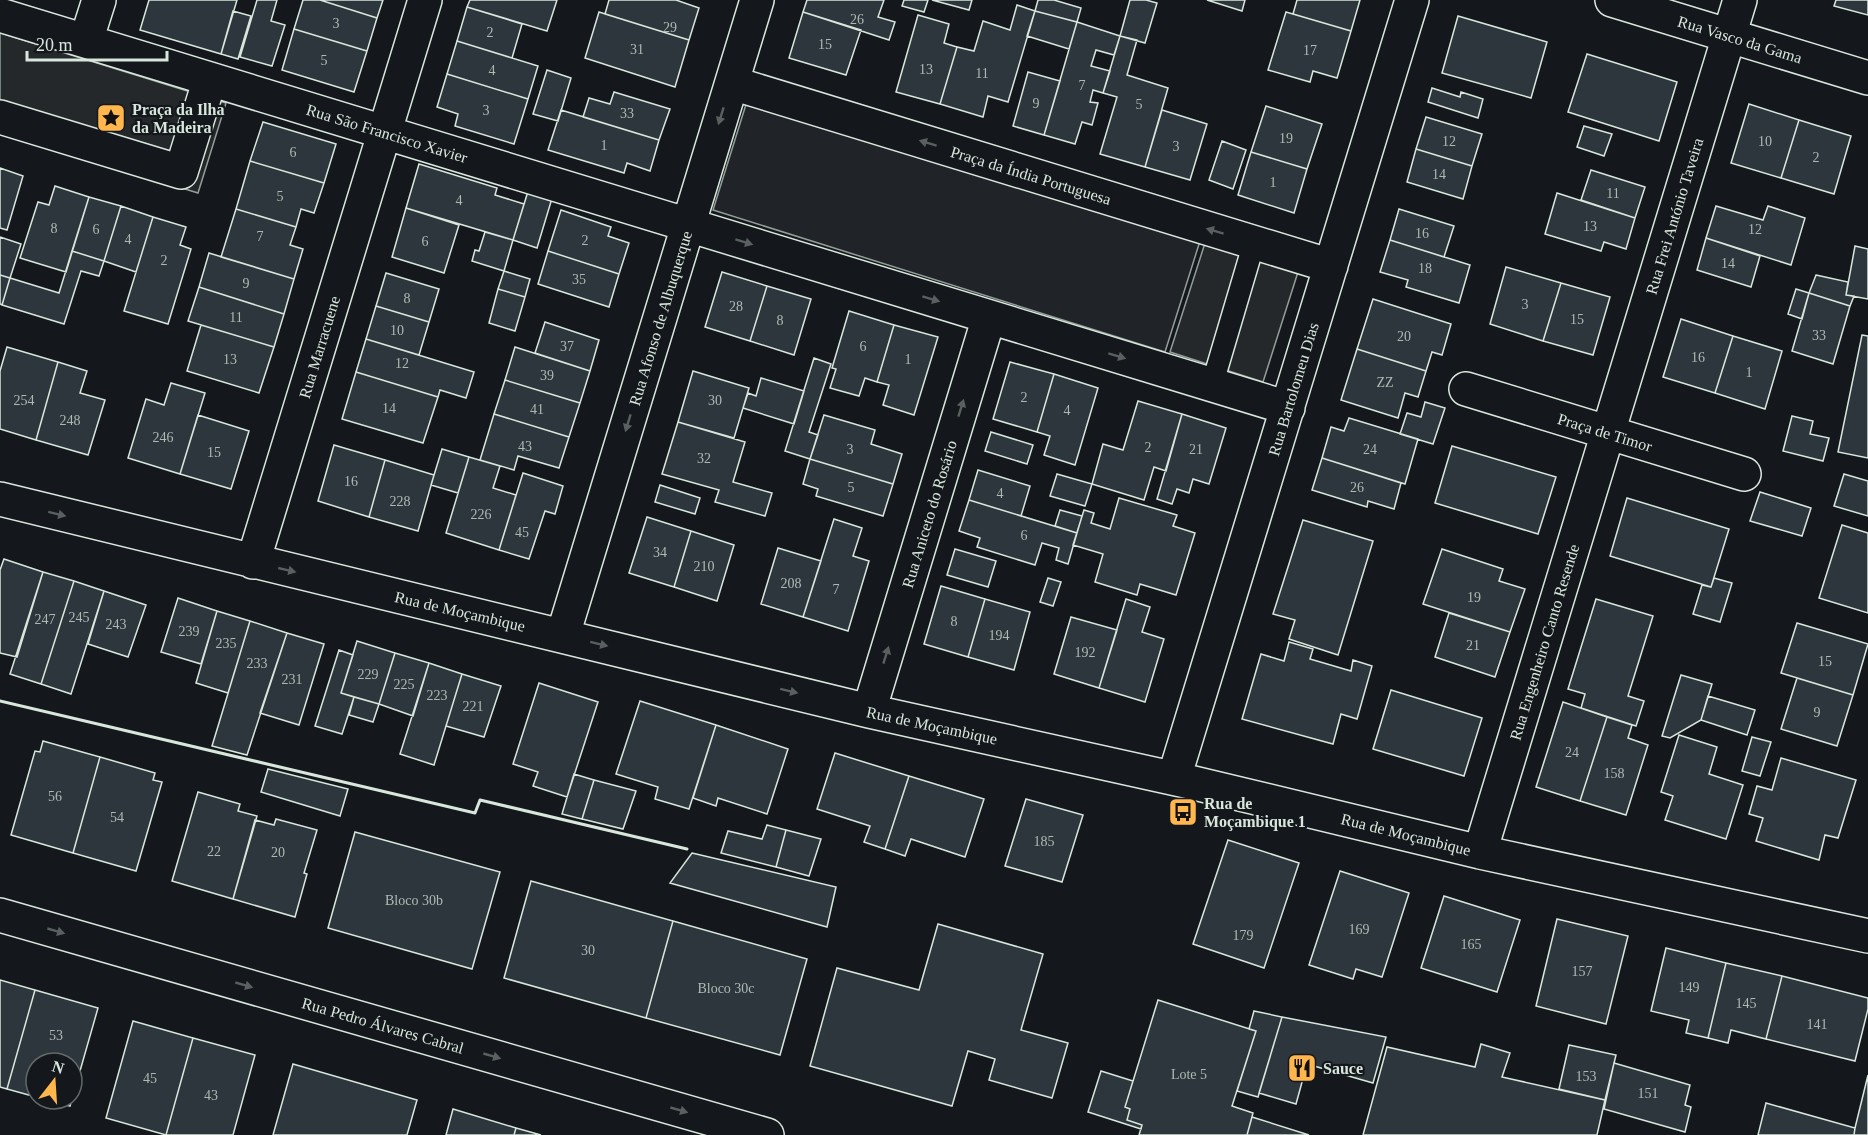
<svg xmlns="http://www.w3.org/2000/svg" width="1868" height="1135" viewBox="0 0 1868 1135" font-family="'Times New Roman',serif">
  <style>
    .green { fill: #202428; stroke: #939e99; stroke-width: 1.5 }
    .parking { fill: #24282b; stroke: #939e99; stroke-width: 1.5 }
    .building { fill: #2c363c; stroke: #d8e6dc; stroke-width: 1.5 }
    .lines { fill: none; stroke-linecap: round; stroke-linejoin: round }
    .service-casing { stroke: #d8e6dc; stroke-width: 24 }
    .minor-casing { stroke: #d8e6dc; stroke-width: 36 }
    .tertiary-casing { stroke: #d8e6dc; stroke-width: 36 }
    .service { stroke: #14181c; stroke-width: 21 }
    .minor { stroke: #14181c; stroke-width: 33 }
    .tertiary { stroke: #14181c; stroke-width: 33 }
    .wall { stroke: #d8e6dc; stroke-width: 3 }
    .oneway { fill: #59605f }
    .labels { text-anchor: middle; stroke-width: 4.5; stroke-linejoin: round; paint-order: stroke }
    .number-label { font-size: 14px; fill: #adbab4 }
    .street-label { font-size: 16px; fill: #d8e6dc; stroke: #14181c }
    .poi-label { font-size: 16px; font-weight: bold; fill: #d8e6dc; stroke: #14181c; text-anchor: start }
  </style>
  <rect width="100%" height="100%" fill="#14181c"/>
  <path class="green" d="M748,98L1200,241L1165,352L713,210Z"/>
  <path class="parking" d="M0,33L226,103L198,193L0,132Z
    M1205,243L1298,272L1263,382L1170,352Z"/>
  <path class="building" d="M149,0H237L221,54L140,30Z
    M257,0H277L271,21L285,25L272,66L240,57Z
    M303,0H320L377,18L367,51L294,29Z
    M320,0H383L377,18Z
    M470,0H557L547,31L467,7Z
    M609,0H676L699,8L689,40L605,14Z
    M807,0H884L878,17L895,22L889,40L803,12Z
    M904,0H928L924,12L902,6Z
    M932,0H972L969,10Z
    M1038,0H1054L1081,8L1077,22L1035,11Z
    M1130,0H1146L1157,3L1145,43L1120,36Z
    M1207,0H1245L1242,11Z
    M1297,0H1360L1351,31L1293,14Z
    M1836,0H1868V15L1834,6Z
    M1017,5L1035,11L1008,102L988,96L983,117L940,104L957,47L974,51L983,21L1010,30Z
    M467,7L522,24L512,58L457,41Z
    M233,11L251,16L238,59L221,54Z
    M1035,11L1077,22L1069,49L1027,36Z
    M599,12L689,40L675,87L585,58Z
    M803,12L861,30L846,75L789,58Z
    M1286,12L1351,31L1337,78L1313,71L1310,82L1268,70Z
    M918,15L949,24L944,43L957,47L940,104L896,92Z
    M1458,16L1547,42L1531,98L1442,73Z
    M1077,22L1120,36L1114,55L1096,50L1091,66L1110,71L1103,93L1093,90L1090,102L1098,103L1092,125L1082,122L1075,144L1044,135Z
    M294,29L367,51L354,92L282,70Z
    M1120,36L1137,40L1127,75L1168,88L1145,167L1100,154L1117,97L1103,93Z
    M457,41L538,66L528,99L447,74Z
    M1587,54L1677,82L1659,141L1568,112Z
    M547,70L571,78L558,121L533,114Z
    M1028,72L1060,81L1044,135L1013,126Z
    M447,74L528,99L514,144L455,126L458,114L437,107Z
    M1432,88L1460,97L1461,92L1483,99L1478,118L1428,102Z
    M614,92L670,109L659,140L583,117L589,98L610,104Z
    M1749,104L1799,120L1781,178L1731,163Z
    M1266,106L1322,124L1307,169L1251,152Z
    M561,110L659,140L650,171L627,163L624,173L548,150Z
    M1162,110L1207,124L1190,180L1145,167Z
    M1426,117L1482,134L1472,166L1416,149Z
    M1799,120L1851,136L1834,194L1781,178Z
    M263,122L336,144L324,183L250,161Z
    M1584,126L1612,134L1604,156L1577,147Z
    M1222,141L1246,150L1233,189L1209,180Z
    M1416,149L1472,166L1463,199L1407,182Z
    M1251,152L1307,169L1294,213L1238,195Z
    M250,161L324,183L314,213L301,209L296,227L236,209Z
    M419,164L497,188L495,195L524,204L513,240L406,208Z
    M0,168L23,176L7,230L0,228Z
    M1591,170L1645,187L1635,218L1581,200Z
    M55,186L89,197L66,272L20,258L38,202L49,205Z
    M529,188L553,195L537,248L513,240Z
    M1557,193L1635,218L1626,249L1604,242L1601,251L1545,234Z
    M89,197L121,206L104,261L72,251Z
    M121,206L153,217L136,272L104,261Z
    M1716,206L1763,220L1768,206L1805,218L1791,265L1706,238Z
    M406,208L459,225L444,273L392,257Z
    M236,209L296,227L290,245L303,249L294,279L221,257Z
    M1399,209L1454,226L1444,257L1390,240Z
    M561,210L611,227L608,236L629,243L619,274L548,251Z
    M153,217L186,227L180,245L191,249L168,324L124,311Z
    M485,232L513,240L504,271L472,261L475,250L479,251Z
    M0,237L21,244L10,278L0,275Z
    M1706,238L1760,256L1751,287L1697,270Z
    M1390,240L1470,265L1459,303L1406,287L1408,280L1380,272Z
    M1855,246L1868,249V299L1846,295Z
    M72,251L104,261L99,276L81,271L64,324L2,305L10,278L59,293Z
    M548,251L619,274L609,307L538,284Z
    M209,253L294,279L284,314L199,287Z
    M1506,267L1561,283L1543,341L1490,324Z
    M504,271L530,279L525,297L498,289Z
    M722,272L767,286L750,341L705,327Z
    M386,273L439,289L429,322L376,306Z
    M0,275L10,278L2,305L0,304Z
    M1816,275L1848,282L1846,295L1854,296L1850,306L1809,293Z
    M1561,283L1610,297L1593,355L1543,341Z
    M767,286L811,299L794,355L750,341Z
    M199,287L284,314L274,347L188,321Z
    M498,289L525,297L515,331L489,323Z
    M1796,289L1809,293L1802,319L1788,314Z
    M1809,293L1850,306L1833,364L1792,351Z
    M1373,299L1451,324L1442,355L1432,352L1426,371L1357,349Z
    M376,306L429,322L419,355L366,339Z
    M849,311L894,325L877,382L865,378L859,396L830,388L836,369L832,368Z
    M1681,319L1733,336L1715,393L1663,377Z
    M545,322L599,340L590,371L535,353Z
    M201,325L274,347L259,393L187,371Z
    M894,325L938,337L914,415L883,405L889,385L877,382Z
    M1862,335L1868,336V458L1838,452Z
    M1733,336L1782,351L1765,409L1715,393Z
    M366,339L474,372L466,398L440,390L438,397L356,372Z
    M7,347L58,362L36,440L0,429V371Z
    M515,347L590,371L580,403L505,380Z
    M1357,349L1426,371L1418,397L1405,393L1398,418L1341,400Z
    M814,358L831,364L809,432L818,435L810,459L785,451Z
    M58,362L87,371L80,393L105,400L88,455L36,440Z
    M1010,362L1054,374L1037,432L993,419Z
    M693,371L749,388L734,438L678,422Z
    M356,372L438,397L423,443L342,419Z
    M1054,374L1098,388L1075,465L1044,455L1050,436L1037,432Z
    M761,378L804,391L794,424L743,408L748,393L756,396Z
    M505,380L580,403L569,437L494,414Z
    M171,383L205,393L180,474L128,458L146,399L164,405Z
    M1138,401L1182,414L1166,471L1154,467L1144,500L1092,484L1103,444L1123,450Z
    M1425,402L1445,408L1433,444L1400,434L1407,413L1421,417Z
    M494,414L569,437L559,468L518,456L514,470L480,460Z
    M1182,414L1226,428L1209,484L1193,479L1189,493L1177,489L1172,504L1157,499Z
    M198,415L249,431L231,489L180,474Z
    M824,415L875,430L871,444L902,454L893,484L810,459Z
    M1792,416L1813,421L1810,434L1829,438L1823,461L1783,451Z
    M1349,418L1418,439L1405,484L1322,458L1331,427L1344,431Z
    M678,422L745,442L733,482L772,493L765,516L715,502L719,490L662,474Z
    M991,432L1033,445L1027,464L985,451Z
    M334,445L385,460L369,517L318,501Z
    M1452,446L1556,477L1538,534L1435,503Z
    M442,449L469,457L458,493L431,485Z
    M469,457L500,466L493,488L516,495L499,550L446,533Z
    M1322,458L1401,483L1394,509L1368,501L1367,507L1312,490Z
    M810,459L893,484L883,516L816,496L818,489L803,484Z
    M385,460L434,475L418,531L369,517Z
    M978,470L1030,486L1021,516L969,500Z
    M523,473L563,486L555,514L545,511L529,559L499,550Z
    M1057,474L1092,484L1085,506L1050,496Z
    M1844,474L1868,481V516L1834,506Z
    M660,485L700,498L695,514L655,502Z
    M1760,492L1811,508L1802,536L1750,521Z
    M1119,498L1177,515L1173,526L1195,533L1176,595L1140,584L1137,595L1095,582L1103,554L1073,545L1084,510L1094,513L1091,523L1110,529Z
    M1627,498L1729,529L1711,587L1610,556Z
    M969,500L1077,533L1068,564L1056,560L1059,548L1042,543L1035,565L977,547L980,538L959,531Z
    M1060,510L1082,516L1077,533L1055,526Z
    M647,517L691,531L674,587L629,573Z
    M834,519L862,528L853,556L869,561L848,631L803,617Z
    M1303,520L1373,541L1338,655L1289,639L1295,620L1273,614Z
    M1842,525L1868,533V613L1819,598Z
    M691,531L734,545L717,601L674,587Z
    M778,548L821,561L803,617L761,604Z
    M955,549L996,561L988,587L947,575Z
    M1442,549L1503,569L1499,581L1525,589L1510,632L1423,604Z
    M4,559L43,572L17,657L0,653V570Z
    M43,572L74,581L41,684L10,674Z
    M1048,578L1061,582L1053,606L1040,602Z
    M1714,578L1732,583L1720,622L1693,614L1702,585L1711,587Z
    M74,581L104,591L71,694L41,684Z
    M941,586L985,599L968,657L924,644Z
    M104,591L146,605L128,657L88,644Z
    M178,598L217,611L201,664L161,652Z
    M985,599L1030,612L1014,670L968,657Z
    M1126,599L1150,607L1142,632L1164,639L1145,702L1099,688Z
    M1596,599L1653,616L1628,696L1644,701L1636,726L1581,708L1585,694L1568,689Z
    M217,611L250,621L228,693L196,683Z
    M1449,613L1510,632L1495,677L1435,657Z
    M1071,617L1117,630L1099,688L1054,674Z
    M250,621L287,633L247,755L212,746Z
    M1797,623L1868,644L1853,695L1781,673Z
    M287,633L324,644L299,725L260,713Z
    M357,641L395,653L379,704L341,693Z
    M1289,642L1313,649L1310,659L1351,671L1353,660L1372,666L1357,719L1341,714L1333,744L1242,719L1261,654L1284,661Z
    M339,650L353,655L341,693L354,697L342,734L315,726Z
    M395,653L429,663L413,716L379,704Z
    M429,663L462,674L434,765L400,754Z
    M462,674L501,686L484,737L446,726Z
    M1681,675L1712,684L1701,720L1670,738L1662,736Z
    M1797,678L1853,695L1837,746L1781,729Z
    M539,683L598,702L567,797L533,786L538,772L513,764Z
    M1391,690L1482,718L1464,776L1373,749Z
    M1708,696L1755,710L1747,735L1701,720Z
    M354,697L379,704L373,722L349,715Z
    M640,701L716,725L689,809L655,799L658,787L616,774Z
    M1563,702L1607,717L1580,801L1536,787Z
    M1607,717L1632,725L1628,738L1648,745L1626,815L1580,801Z
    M716,725L788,749L767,814L718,798L716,806L693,798Z
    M1679,735L1717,747L1709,774L1743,785L1726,839L1665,820L1673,796L1661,792Z
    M1752,737L1771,742L1760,776L1742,771Z
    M43,741L100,757L73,853L11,835L35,751L40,752Z
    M835,753L909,776L885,849L864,842L870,826L817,809Z
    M100,757L155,773L153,780L162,782L136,871L73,853Z
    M1781,758L1856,780L1838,838L1825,835L1819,860L1756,841L1763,818L1749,814L1757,786L1772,790Z
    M268,769L348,789L340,816L261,792Z
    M574,774L594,780L582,819L562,814Z
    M909,776L984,799L965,857L911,839L905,856L885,849Z
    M594,780L636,791L623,829L582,819Z
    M198,792L240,804L238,811L257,816L233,899L172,881Z
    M1026,799L1083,815L1062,882L1005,866Z
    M276,819L317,830L304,873L307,874L295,917L233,899L255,820L274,825Z
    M767,825L786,830L776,867L721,853L728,831L762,839Z
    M786,830L821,839L809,876L776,867Z
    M355,832L500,872L472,969L328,928Z
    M1228,840L1299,863L1264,968L1193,944Z
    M692,853L836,887L827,927L670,883Z
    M1340,871L1409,893L1382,977L1356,969L1353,979L1309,965Z
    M531,881L673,921L646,1018L504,978Z
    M1444,896L1520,920L1497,992L1421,968Z
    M1557,919L1628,936L1606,1024L1536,1006Z
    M673,921L807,959L780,1055L646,1018Z
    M938,924L1043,954L1021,1030L1068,1043L1052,1098L989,1080L995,1059L968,1051L952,1106L810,1066L837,968L919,990Z
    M1666,948L1726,963L1708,1038L1686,1033L1689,1020L1651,1011Z
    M1726,963L1782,976L1766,1039L1731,1030L1728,1043L1708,1038Z
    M1782,976L1868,998V1009L1855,1061L1766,1039Z
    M0,980L35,990L7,1089L0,1087Z
    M35,990L98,1008L72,1099V1063H36V1097L7,1089Z
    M1158,1000L1256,1031L1232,1106L1253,1113L1247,1135H1139L1142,1125L1127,1120L1130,1109L1125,1107Z
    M1254,1011L1282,1017L1258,1097L1237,1091L1256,1031L1249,1029Z
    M1282,1017L1386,1037L1373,1083L1307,1064L1296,1104L1259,1093Z
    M133,1021L193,1038L166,1135L106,1118Z
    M193,1038L255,1055L233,1135H166Z
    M1481,1044L1510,1053L1502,1077L1605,1100L1597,1135H1363L1387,1047L1475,1067Z
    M1569,1045L1616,1055L1605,1100L1559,1089Z
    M1614,1063L1690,1085L1685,1105L1691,1107L1685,1132L1604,1109Z
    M293,1064L417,1100L407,1135H273Z
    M1101,1071L1133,1081L1125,1107L1130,1109L1127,1120L1142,1125L1141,1129L1088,1112Z
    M1868,1075V1135H1854L1855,1128Z
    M44,1099H72L70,1106Z
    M1766,1103L1855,1128L1854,1135H1758Z
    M453,1109L516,1128L514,1135H446Z
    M1252,1117L1309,1135H1247Z
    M516,1128L541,1135H514Z"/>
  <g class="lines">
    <g class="service-casing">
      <path id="service" d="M1212,385L1254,243"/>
    </g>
    <g class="minor-casing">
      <path id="minor" d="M1612,0L1868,78
        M0,15L1288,408
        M86,41L99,0
        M732,83L1331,266
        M0,117L181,172L210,79
        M1466,389L1744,474
        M0,499L869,711L1194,783L1480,852L1868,936
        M253,562L425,0
        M563,635L757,0
        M869,711L989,317
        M1174,778L1412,0
        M1480,852L1740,0"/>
    </g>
    <g class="tertiary-casing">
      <path id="tertiary" d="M0,915L767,1135"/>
    </g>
    <use href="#service" class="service"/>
    <use href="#minor" class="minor"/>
    <use href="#tertiary" class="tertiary"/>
    <path class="wall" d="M0,701L475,813L480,800L687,849"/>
  </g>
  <defs><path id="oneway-solid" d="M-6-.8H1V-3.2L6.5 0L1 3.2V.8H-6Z" transform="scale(1.5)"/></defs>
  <g class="oneway">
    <use href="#oneway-solid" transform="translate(721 116) rotate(107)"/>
    <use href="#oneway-solid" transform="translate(928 143) rotate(-163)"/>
    <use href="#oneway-solid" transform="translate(1215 231) rotate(-163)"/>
    <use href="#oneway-solid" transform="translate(744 242) rotate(17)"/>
    <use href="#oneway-solid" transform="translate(931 299) rotate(17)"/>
    <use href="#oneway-solid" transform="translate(1117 356) rotate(17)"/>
    <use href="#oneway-solid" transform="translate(961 408) rotate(-73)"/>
    <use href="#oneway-solid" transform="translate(628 423) rotate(107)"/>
    <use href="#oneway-solid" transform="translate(57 514) rotate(14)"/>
    <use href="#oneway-solid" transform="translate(287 570) rotate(13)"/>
    <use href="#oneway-solid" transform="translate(599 644) rotate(14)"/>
    <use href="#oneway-solid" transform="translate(886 655) rotate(-73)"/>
    <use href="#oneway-solid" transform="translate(789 691) rotate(14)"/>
    <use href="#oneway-solid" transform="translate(56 931) rotate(16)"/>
    <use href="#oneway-solid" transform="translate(244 985) rotate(16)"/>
    <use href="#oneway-solid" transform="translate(492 1056) rotate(16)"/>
    <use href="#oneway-solid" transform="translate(679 1110) rotate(16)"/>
  </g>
  <defs>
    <g id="sight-square" transform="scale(1.5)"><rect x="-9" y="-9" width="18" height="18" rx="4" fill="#ffb74d" stroke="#14181c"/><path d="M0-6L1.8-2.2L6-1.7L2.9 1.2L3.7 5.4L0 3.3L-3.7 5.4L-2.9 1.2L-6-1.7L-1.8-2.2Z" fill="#111"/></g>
    <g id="bus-square" transform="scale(1.5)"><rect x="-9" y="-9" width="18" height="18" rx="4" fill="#ffb74d" stroke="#14181c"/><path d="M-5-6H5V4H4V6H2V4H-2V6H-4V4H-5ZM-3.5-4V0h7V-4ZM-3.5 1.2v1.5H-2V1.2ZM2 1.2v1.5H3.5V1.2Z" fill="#111"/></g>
    <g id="restaurant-square" transform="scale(1.5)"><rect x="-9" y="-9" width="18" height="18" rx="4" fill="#ffb74d" stroke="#14181c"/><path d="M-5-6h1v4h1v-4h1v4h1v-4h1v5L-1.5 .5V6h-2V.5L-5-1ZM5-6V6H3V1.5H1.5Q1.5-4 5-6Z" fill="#111"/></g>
  </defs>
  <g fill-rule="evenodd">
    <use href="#sight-square" x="111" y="118"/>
    <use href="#bus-square" x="1183" y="812"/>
    <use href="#restaurant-square" x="1302" y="1068"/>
  </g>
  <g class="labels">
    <g class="number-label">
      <text x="857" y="24">26</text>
      <text x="336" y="28">3</text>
      <text x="670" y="32">29</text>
      <text x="490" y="37">2</text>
      <text x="825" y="49">15</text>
      <text x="637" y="54">31</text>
      <text x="1310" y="55">17</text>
      <text x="324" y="65">5</text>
      <text x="926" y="74">13</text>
      <text x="492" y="75">4</text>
      <text x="982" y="78">11</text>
      <text x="1082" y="90">7</text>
      <text x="1036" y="108">9</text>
      <text x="1139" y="109">5</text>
      <text x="486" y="115">3</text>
      <text x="627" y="118">33</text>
      <text x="1286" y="143">19</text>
      <text x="1449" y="146">12</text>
      <text x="1765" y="146">10</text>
      <text x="604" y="150">1</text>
      <text x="1176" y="151">3</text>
      <text x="293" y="157">6</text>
      <text x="1816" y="162">2</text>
      <text x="1439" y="179">14</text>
      <text x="1273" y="187">1</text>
      <text x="1613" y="198">11</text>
      <text x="280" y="201">5</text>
      <text x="459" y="205">4</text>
      <text x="1590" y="231">13</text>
      <text x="54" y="233">8</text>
      <text x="96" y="234">6</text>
      <text x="1755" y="234">12</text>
      <text x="1422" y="238">16</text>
      <text x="260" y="241">7</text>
      <text x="128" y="244">4</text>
      <text x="585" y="245">2</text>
      <text x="425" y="246">6</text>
      <text x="164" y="265">2</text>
      <text x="1728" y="268">14</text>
      <text x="1425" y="273">18</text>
      <text x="579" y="284">35</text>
      <text x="246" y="288">9</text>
      <text x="407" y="303">8</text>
      <text x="1525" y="309">3</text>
      <text x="736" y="311">28</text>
      <text x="236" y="322">11</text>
      <text x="1577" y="324">15</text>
      <text x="780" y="325">8</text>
      <text x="397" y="335">10</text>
      <text x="1819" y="340">33</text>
      <text x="1404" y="341">20</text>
      <text x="567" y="351">37</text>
      <text x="863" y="351">6</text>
      <text x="1698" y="362">16</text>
      <text x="230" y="364">13</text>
      <text x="908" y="364">1</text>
      <text x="402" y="368">12</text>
      <text x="1749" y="377">1</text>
      <text x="547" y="380">39</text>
      <text x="1385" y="387">ZZ</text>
      <text x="1024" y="402">2</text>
      <text x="24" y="405">254</text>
      <text x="715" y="405">30</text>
      <text x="389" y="413">14</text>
      <text x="537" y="414">41</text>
      <text x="1067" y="415">4</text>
      <text x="70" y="425">248</text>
      <text x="163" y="442">246</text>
      <text x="525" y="451">43</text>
      <text x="1148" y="452">2</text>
      <text x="850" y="454">3</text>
      <text x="1196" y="454">21</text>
      <text x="1370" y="454">24</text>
      <text x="214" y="457">15</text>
      <text x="704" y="463">32</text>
      <text x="351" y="486">16</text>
      <text x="851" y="492">5</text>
      <text x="1357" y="492">26</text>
      <text x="1000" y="498">4</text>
      <text x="400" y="506">228</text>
      <text x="481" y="519">226</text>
      <text x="522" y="537">45</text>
      <text x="1024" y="540">6</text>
      <text x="660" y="557">34</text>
      <text x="704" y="571">210</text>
      <text x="791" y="588">208</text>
      <text x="836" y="594">7</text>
      <text x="1474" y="602">19</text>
      <text x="79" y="622">245</text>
      <text x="45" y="624">247</text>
      <text x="954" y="626">8</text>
      <text x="116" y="629">243</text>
      <text x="189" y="636">239</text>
      <text x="999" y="640">194</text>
      <text x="226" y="648">235</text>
      <text x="1473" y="650">21</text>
      <text x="1085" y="657">192</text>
      <text x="1825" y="666">15</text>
      <text x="257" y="668">233</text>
      <text x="368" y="679">229</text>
      <text x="292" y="684">231</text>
      <text x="404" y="689">225</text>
      <text x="437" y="700">223</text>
      <text x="473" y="711">221</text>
      <text x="1817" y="717">9</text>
      <text x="1572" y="757">24</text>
      <text x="1614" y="778">158</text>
      <text x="55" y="801">56</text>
      <text x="117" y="822">54</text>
      <text x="1044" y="846">185</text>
      <text x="214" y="856">22</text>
      <text x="278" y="857">20</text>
      <text x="414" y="905">Bloco 30b</text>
      <text x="1359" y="934">169</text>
      <text x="1243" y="940">179</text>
      <text x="1471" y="949">165</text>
      <text x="588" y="955">30</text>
      <text x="1582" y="976">157</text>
      <text x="1689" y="992">149</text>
      <text x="726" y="993">Bloco 30c</text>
      <text x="1746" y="1008">145</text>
      <text x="1817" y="1029">141</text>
      <text x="56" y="1040">53</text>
      <text x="1189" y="1079">Lote 5</text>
      <text x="1586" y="1081">153</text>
      <text x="150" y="1083">45</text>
      <text x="1648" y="1098">151</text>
      <text x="211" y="1100">43</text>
    </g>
    <g class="street-label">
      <text transform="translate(1740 39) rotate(17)" y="6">Rua Vasco da Gama</text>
      <text transform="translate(387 133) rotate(17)" y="6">Rua São Francisco Xavier</text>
      <text transform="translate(1031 175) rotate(17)" y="6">Praça da Índia Portuguesa</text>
      <text transform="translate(1674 216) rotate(-73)" y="6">Rua Frei António Taveira</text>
      <text transform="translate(660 318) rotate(-73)" y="6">Rua Afonso de Albuquerque</text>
      <text transform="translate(319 347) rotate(-73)" y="6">Rua Marracuene</text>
      <text transform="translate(1293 389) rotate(-73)" y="6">Rua Bartolomeu Dias</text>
      <text transform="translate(1605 432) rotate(17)" y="6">Praça de Timor</text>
      <text transform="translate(929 514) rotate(-73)" y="6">Rua Aniceto do Rosário</text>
      <text transform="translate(460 611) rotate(13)" y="6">Rua de Moçambique</text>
      <text transform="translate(1544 642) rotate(-73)" y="6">Rua Engenheiro Canto Resende</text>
      <text transform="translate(932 725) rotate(12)" y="6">Rua de Moçambique</text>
      <text transform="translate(1406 834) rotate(14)" y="6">Rua de Moçambique</text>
      <text transform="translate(383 1025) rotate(16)" y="6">Rua Pedro Álvares Cabral</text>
    </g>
    <g class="poi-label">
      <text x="132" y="115">Praça da Ilha<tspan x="132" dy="18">da Madeira</tspan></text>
      <text x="1204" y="809">Rua de<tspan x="1204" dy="18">Moçambique 1</tspan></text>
      <text x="1323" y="1074">Sauce</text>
    </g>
  </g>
  <g transform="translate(54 1081) rotate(17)"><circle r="28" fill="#14181c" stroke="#626a69" stroke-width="1.5"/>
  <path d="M0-4.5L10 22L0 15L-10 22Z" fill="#ffb74d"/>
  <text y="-9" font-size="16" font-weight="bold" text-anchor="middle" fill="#d8e6dc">N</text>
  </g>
  <path d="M27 51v9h140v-9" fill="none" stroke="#d8e6dc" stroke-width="3"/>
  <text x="36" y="51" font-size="18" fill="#d8e6dc" stroke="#14181c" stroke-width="4.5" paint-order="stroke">20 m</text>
</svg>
